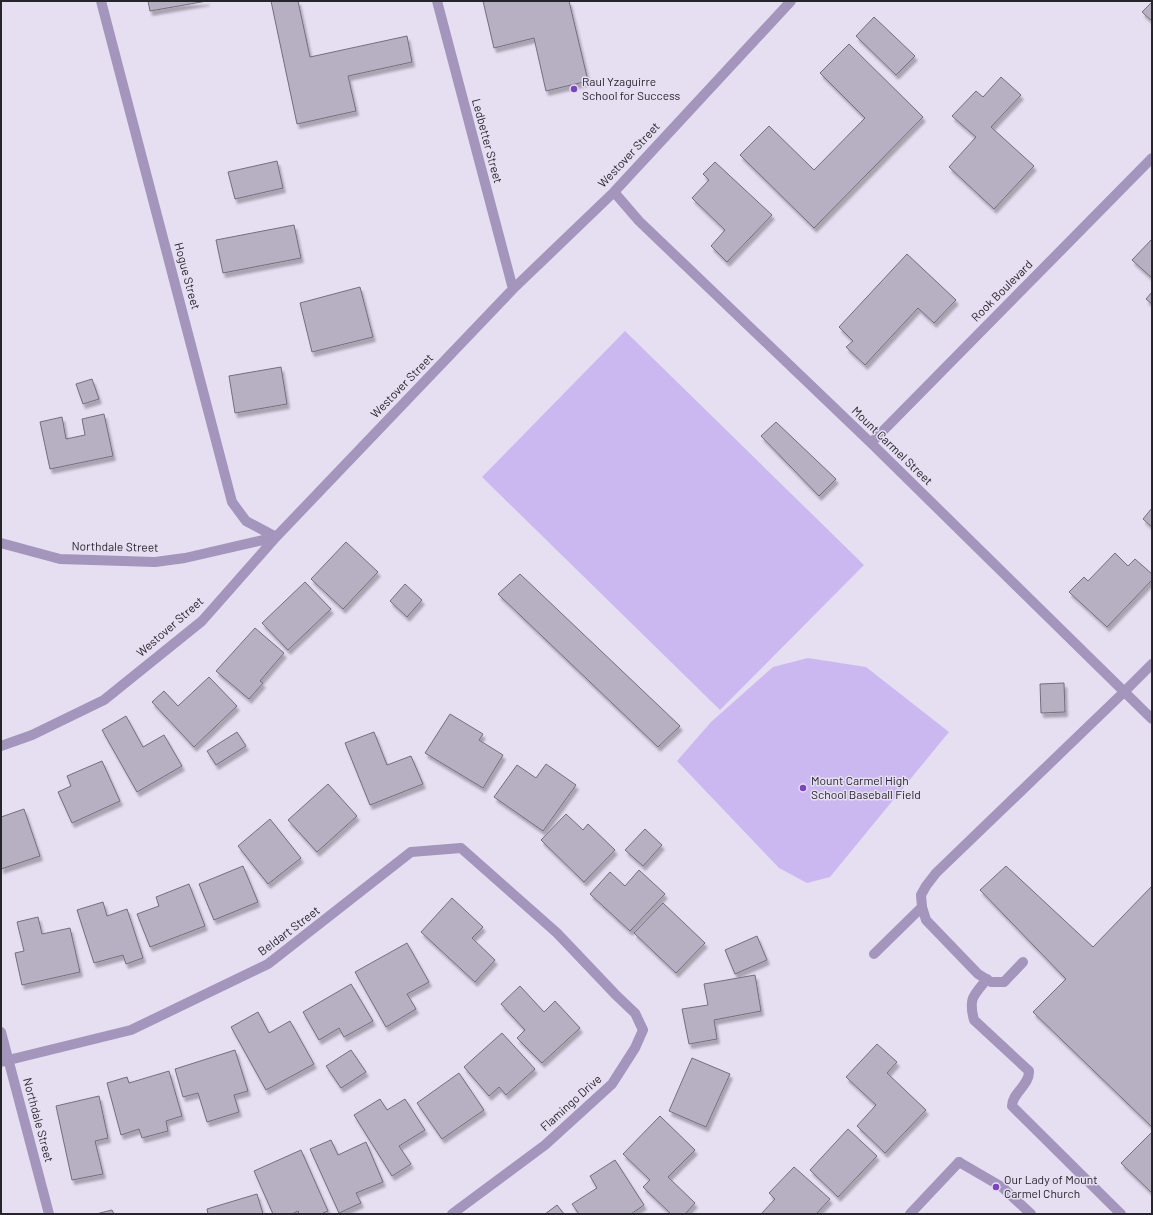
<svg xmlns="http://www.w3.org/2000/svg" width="1153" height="1215" viewBox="0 0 1153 1215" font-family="Barlow,sans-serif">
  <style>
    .green { fill: #ccb8f0 }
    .building { fill: #b6b0c2; stroke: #746e7f; filter: url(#shadow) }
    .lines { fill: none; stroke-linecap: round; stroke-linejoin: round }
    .lane { stroke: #a395bb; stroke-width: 10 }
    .street { stroke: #a395bb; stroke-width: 10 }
    .poi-dot { fill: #7b45bc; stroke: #e6dff2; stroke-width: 1.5 }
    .labels { text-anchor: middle; stroke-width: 3; stroke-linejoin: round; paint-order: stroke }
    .poi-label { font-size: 12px; fill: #27252c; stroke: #e6dff2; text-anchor: start }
    .street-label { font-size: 12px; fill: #27252c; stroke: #e6dff2 }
  </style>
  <defs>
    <filter id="shadow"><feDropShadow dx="2.5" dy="4.5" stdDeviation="1" flood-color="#0004"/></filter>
  </defs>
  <rect width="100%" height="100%" fill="#e6dff2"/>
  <path class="green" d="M625,331L864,565L720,710L482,477Z
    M808,658L866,667L949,732L830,877L807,883L779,868L677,761L711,722L773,667Z"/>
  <path class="building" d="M148,1H207L150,11Z
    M271,1H298L310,57L407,36L412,62L348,76L356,111L297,124Z
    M483,1H569L588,81L546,91L534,38L494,48Z
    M1152,2V21L1142,12Z
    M874,17L915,56L896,75L856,36Z
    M849,44L923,117L814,228L740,155L769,126L814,170L865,118L820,73Z
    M1001,77L1021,95L991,127L1034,166L994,209L949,167L976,137L952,116L976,91L983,97Z
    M277,161L283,188L235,199L228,172Z
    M715,162L772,215L727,262L711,246L725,230L692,198L709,180L703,174Z
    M294,225L301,258L223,273L216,240Z
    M1152,239V278L1132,260Z
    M907,254L956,300L934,323L918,308L865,365L846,347L853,341L839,327Z
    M360,287L373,337L312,352L300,303Z
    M1152,292V304L1146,299Z
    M281,367L287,404L235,413L229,376Z
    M92,379L99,399L83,404L76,384Z
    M104,414L113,456L50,469L40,422L62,417L66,439L85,435L82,419Z
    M776,422L836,479L819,496L761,436Z
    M1152,508V527L1143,519Z
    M346,542L378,572L343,609L311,579Z
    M1115,553L1128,566L1135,559L1152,574V580L1107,627L1069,592L1084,577L1088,581Z
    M520,574L680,726L658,747L498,594Z
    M305,582L331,609L288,650L262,623Z
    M405,584L422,600L407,617L390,601Z
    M255,628L284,653L260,681L263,683L249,699L216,671Z
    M209,677L237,706L194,747L152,702L164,691L178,706Z
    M1064,683L1065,712L1041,713L1040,684Z
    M450,714L483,734L479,740L503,755L483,788L425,753Z
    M126,716L143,747L164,735L182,766L137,792L102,730Z
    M237,732L246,746L216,765L207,751Z
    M374,732L387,765L411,756L423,784L370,805L345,743Z
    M102,761L120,801L72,823L58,792L71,786L67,776Z
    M546,764L576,785L543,831L494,797L517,765L536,778Z
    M328,784L357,816L317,852L288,820Z
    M24,809L40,856L1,869V817Z
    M566,814L583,830L588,824L615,850L584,882L541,840Z
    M270,819L301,858L268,884L238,846Z
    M645,829L662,845L643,866L625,850Z
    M243,866L258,902L214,920L199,884Z
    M1006,866L1093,947L1152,886V1127L1033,1012L1066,979L980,890Z
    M639,870L665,894L630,931L590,894L610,872L625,886Z
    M189,884L205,926L150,947L137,914L159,906L156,897Z
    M452,898L483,927L472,938L495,960L475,982L421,932Z
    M103,902L107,916L127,909L143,958L126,964L123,955L94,963L77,910Z
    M663,903L705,943L676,973L634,933Z
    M38,917L42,934L70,928L80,972L22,985L15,953L24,951L17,922Z
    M757,936L767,960L735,974L725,950Z
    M407,943L429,982L407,994L416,1009L386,1027L355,972Z
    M755,975L761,1011L714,1020L717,1039L689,1044L682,1009L708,1005L704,984Z
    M351,984L373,1021L344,1037L339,1028L319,1040L303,1012Z
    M520,986L544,1012L555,1001L580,1028L542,1063L517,1038L525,1030L501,1004Z
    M258,1012L269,1033L290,1021L314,1064L266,1090L231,1027Z
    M502,1033L535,1069L506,1095L499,1087L489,1096L464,1067Z
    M877,1044L897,1062L887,1073L926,1110L885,1153L857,1126L876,1105L846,1077Z
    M235,1050L248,1091L234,1095L239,1112L207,1122L198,1093L183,1097L175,1069Z
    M351,1050L366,1072L341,1088L326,1066Z
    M692,1058L730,1074L706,1127L669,1111Z
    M169,1071L182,1116L166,1121L168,1131L142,1138L139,1129L121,1135L107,1083L127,1077L129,1083Z
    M459,1073L484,1110L442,1139L417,1103Z
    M99,1096L108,1138L95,1141L103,1174L72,1180L56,1106Z
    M380,1099L387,1110L405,1099L425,1130L399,1146L411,1164L392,1176L354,1115Z
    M660,1116L695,1150L668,1177L695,1203L685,1214H671L643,1187L650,1180L623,1154Z
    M848,1129L877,1156L838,1197L810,1170Z
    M1152,1132V1193L1121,1163Z
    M331,1140L338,1155L366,1142L383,1182L356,1193L361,1203L339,1213L310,1149Z
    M301,1150L328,1211L321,1214H299L298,1211L292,1214H273L254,1171Z
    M615,1160L644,1205L631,1214H579L572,1204L597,1188L590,1176Z
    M794,1167L830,1199L816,1214H761L775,1199L769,1193Z
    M257,1194L263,1214H208L207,1209Z
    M557,1205L564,1214H545Z
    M112,1210L114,1214H96Z"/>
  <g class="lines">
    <path class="lane" d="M874,954L922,907
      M1023,962L1004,982H991L978,974L926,920L922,907L921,895L926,886L936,873L1124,692
      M987,979C974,995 968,998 974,1020L1029,1071C1030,1085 1012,1093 1012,1106L1121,1214
      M959,1162L1002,1187L1031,1214"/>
    <path class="street" d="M101,1L232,502L246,521L276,537
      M437,1L513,289
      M614,192L639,221L871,443L1152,719
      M871,443L1152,158
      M1,543L60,559L155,562L185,558L276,537
      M1124,692L1152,664
      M1,746L32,735L104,700L202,621L276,537L513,289L614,192L791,1
      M1,1032L49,1214
      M1,1062L131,1030L268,964L411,852L461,848L557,933L615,994L635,1013L643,1030L635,1048L612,1084L545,1145L452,1214
      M910,1214L959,1162"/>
  </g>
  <g class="poi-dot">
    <circle cx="574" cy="89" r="4"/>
    <circle cx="803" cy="788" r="4"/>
    <circle cx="996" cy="1187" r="4"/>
  </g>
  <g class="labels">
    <g class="poi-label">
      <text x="582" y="86">Raul Yzaguirre<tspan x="582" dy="14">School for Success</tspan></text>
      <text x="811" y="785">Mount Carmel High<tspan x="811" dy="14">School Baseball Field</tspan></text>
      <text x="1004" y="1184">Our Lady of Mount<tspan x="1004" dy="14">Carmel Church</tspan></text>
    </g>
    <g class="street-label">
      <text transform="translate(487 141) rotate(75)" y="4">Ledbetter Street</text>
      <text transform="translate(629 155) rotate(-47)" y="4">Westover Street</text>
      <text transform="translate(187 276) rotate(75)" y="4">Hogue Street</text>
      <text transform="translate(1002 291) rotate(-45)" y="4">Rook Boulevard</text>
      <text transform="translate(402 386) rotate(-46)" y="4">Westover Street</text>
      <text transform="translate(892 446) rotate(44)" y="4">Mount Carmel Street</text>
      <text transform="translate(115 547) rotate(1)" y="4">Northdale Street</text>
      <text transform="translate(170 627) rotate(-41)" y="4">Westover Street</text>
      <text transform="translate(289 931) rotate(-37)" y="4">Beldart Street</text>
      <text transform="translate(571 1103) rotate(-42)" y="4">Flamingo Drive</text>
      <text transform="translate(38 1120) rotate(75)" y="4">Northdale Street</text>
    </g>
  </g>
  <rect width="1153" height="1215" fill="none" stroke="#27252c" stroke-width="4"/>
</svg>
